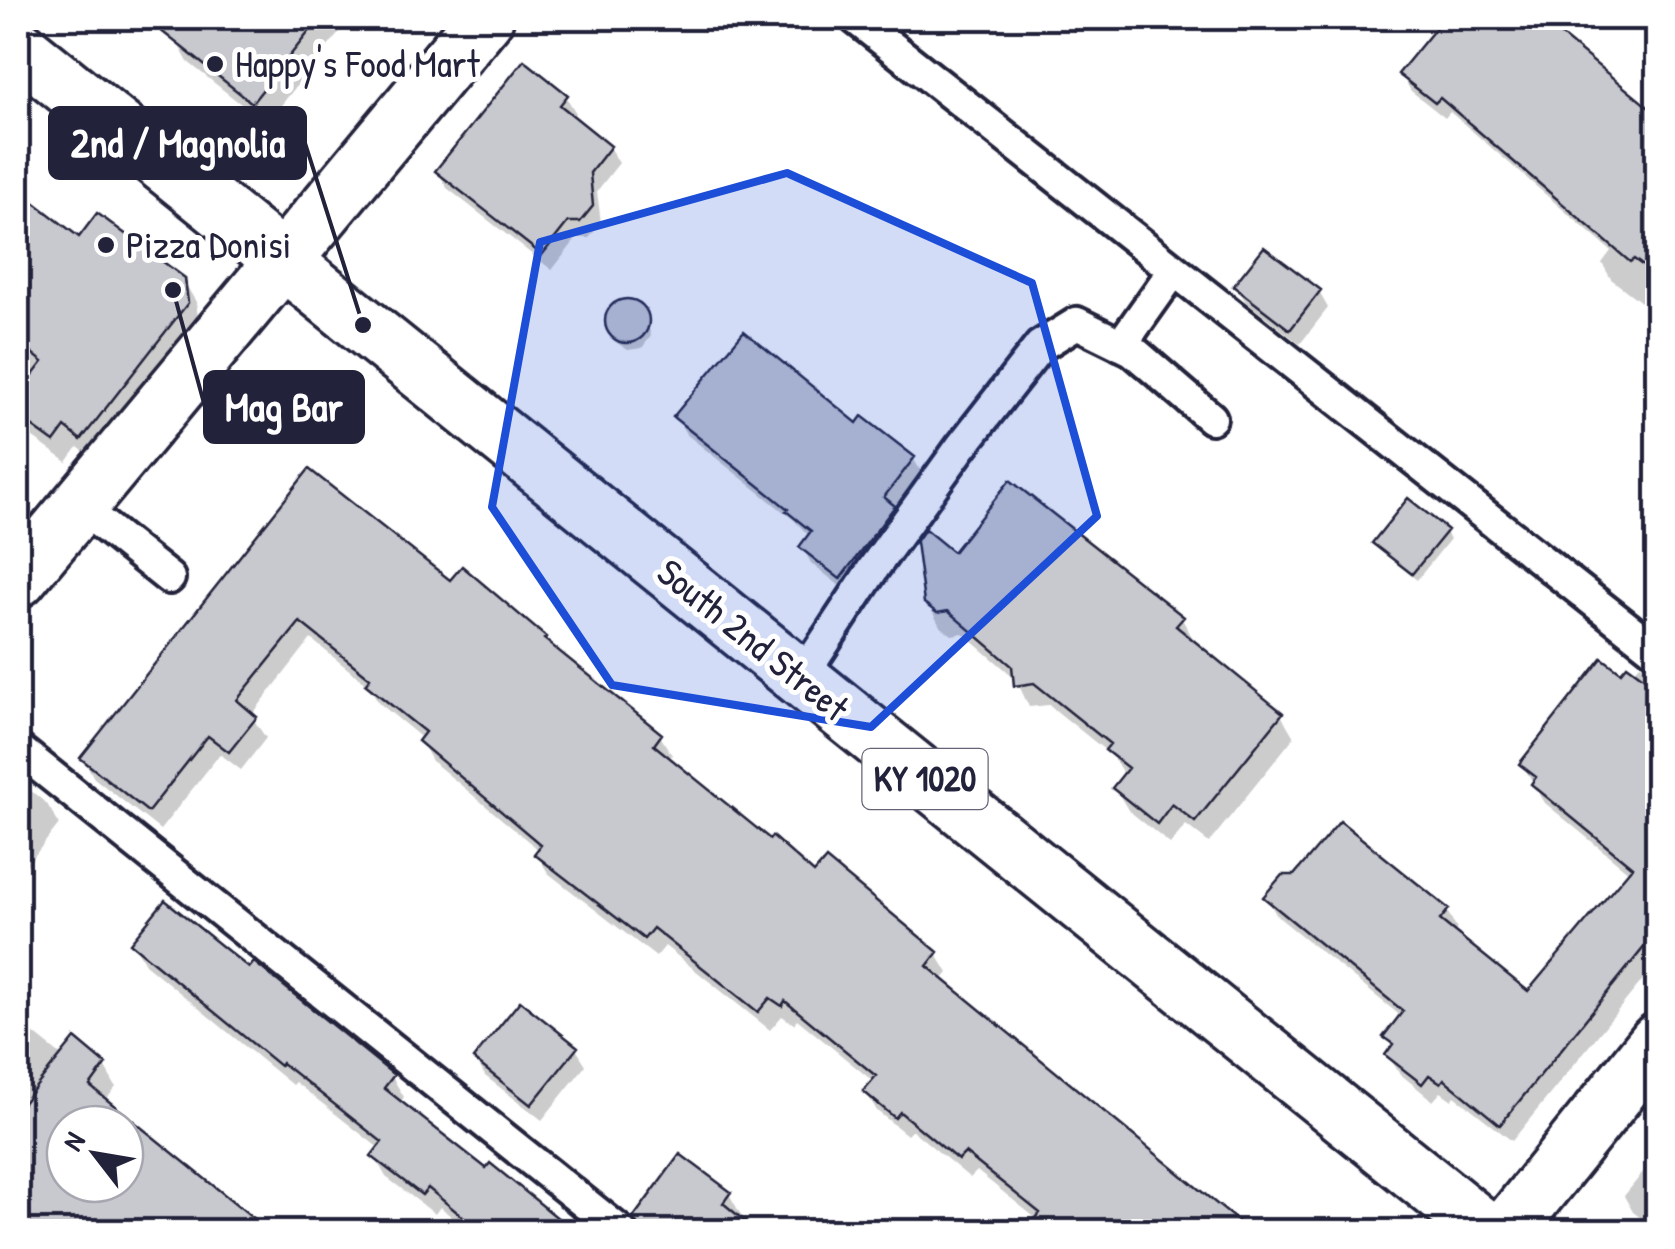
<svg xmlns="http://www.w3.org/2000/svg" width="1675" height="1249" viewBox="0 0 1675 1249" font-family="'Patrick Hand',sans-serif">
  <style>
    .shadow { fill: #0003; fill-rule: evenodd }
    .building { fill: #c8c8cf; stroke: #22223b; stroke-width: 2.5; fill-rule: evenodd }
    .lines { fill: none; stroke-linecap: round; stroke-linejoin: round }
    .service-casing { stroke: #22223b; stroke-width: 38 }
    .minor-casing { stroke: #22223b; stroke-width: 62 }
    .tertiary-casing { stroke: #22223b; stroke-width: 62 }
    .primary-casing { stroke: #22223b; stroke-width: 62 }
    .service { stroke: #fff; stroke-width: 30 }
    .minor { stroke: #fff; stroke-width: 55 }
    .tertiary { stroke: #fff; stroke-width: 55 }
    .primary { stroke: #fff; stroke-width: 55 }
    .marked { fill: #1d4ed8; fill-opacity: 0.2; stroke: #1d4ed8; stroke-width: 8; stroke-linejoin: round }
    .poi-dot { fill: #22223b; stroke: #fff; stroke-width: 4 }
    .labels { text-anchor: middle; stroke-width: 10; stroke-linejoin: round; paint-order: stroke }
    .shield { fill: #fff; stroke: #646476; stroke-width: 2.5 }
    .shield-label { font-size: 35px; font-weight: bold; fill: #22223b }
    .poi-label { font-size: 38px; fill: #22223b; stroke: #fff; text-anchor: start }
    .street-label { font-size: 38px; fill: #22223b; stroke: #fff }
    .leader { fill: none; stroke: #22223b; stroke-width: 4 }
    .callout-dot { fill: #22223b; stroke: #fff; stroke-width: 4 }
    .callout { fill: #22223b; stroke: #22223b; stroke-width: 4 }
    .callout-label { font-size: 40px; text-anchor: middle; font-weight: bold; fill: #fff }
  </style>
  <rect width="100%" height="100%" fill="#fff"/>
  <filter id="ink" filterUnits="userSpaceOnUse"><feTurbulence type="fractalNoise" baseFrequency=".01" numOctaves="2"/><feDisplacementMap in="SourceGraphic" scale="20" xChannelSelector="R" yChannelSelector="G"/><feConvolveMatrix kernelMatrix="1 2 1 2 8 2 1 2 1" color-interpolation-filters="sRGB"/></filter>
  <g filter="url(#ink)">
    <path class="shadow" d="M192,18H351L266,124L188,62L175,39Z
      M1447,18H1514L1658,134V315L1611,279L1602,263L1611,251L1450,112L1445,118L1411,91L1401,74Z
      M566,97L576,113L572,118L609,147L619,163L597,191L601,223L589,238H577L552,270L447,188L438,171Z
      M18,211L79,240L183,280L196,302L199,326L94,460L78,447L67,462L29,435L18,415L24,402L18,398Z
      M1236,286L1319,292L1328,308L1300,344L1246,302Z
      M631,301L644,311L651,336L642,348L628,350L614,341L609,332L608,315L617,303Z
      M676,417L857,427L913,458L923,475L895,511L903,524L850,594L811,563L802,547L810,537L794,520L686,434Z
      M310,472L450,584L544,639L549,646L660,736L672,755L668,760L815,877L936,953L948,973L941,981L1249,1232L1038,1220L977,1171L970,1178L912,1130L907,1135L877,1111L866,1092L874,1082L797,1019L794,1024L782,1016L770,1030L665,946L656,957L548,873L537,854L540,851L432,761L421,741L423,739L379,703L369,686L311,639L251,716L266,738L241,770L220,754L160,830L94,778L83,758Z
      M1446,532L1450,539L1417,580L1379,550L1375,543Z
      M954,555L1182,619L1195,642L1281,715L1294,737L1209,843L1186,825L1170,844L1128,810L1115,788L1125,776L1111,755L1049,705L1029,707L1016,679L963,633L952,635L940,626L927,602Z
      M1640,664L1658,673V923L1652,936L1658,945V961L1512,1141L1455,1096L1452,1100L1441,1092L1433,1101L1399,1073L1388,1055L1393,1049L1386,1037L1402,1017L1277,916L1266,897L1447,911L1457,929L1453,934L1528,994L1630,873L1545,803L1522,764L1621,675L1633,672Z
      M18,780L47,804L59,824L18,877Z
      M133,943L250,971L392,1077L404,1097L399,1104L571,1232H470L440,1207L435,1214L386,1177L374,1156L380,1149L295,1082L292,1085L145,964Z
      M18,1021L63,1057L104,1066L116,1087L105,1101L267,1232H18ZM65,1124H125V1184H65Z
      M576,1049L586,1065L542,1120L485,1076L476,1059Z
      M1658,1154V1231L1633,1212L1624,1196Z
      M729,1194L741,1215L738,1219L640,1232Z"/>
    <path class="building" d="M145,18H320L252,103Z
      M1444,18H1540L1658,115V277L1634,259L1630,262L1440,98L1435,103L1398,74Z
      M524,60L568,95L560,105L611,146L590,173L593,206L580,222H568L542,255L435,171Z
      M18,190L79,237L97,213L185,278L188,303L81,440L65,427L54,442L18,416V394L43,362L18,342Z
      M1264,247L1321,290L1290,330L1233,286Z
      M605 321a22 22 0 1 1 44 0a22 22 0 1 1-44 0Z
      M744,331L857,423L862,416L915,457L884,497L895,506L840,579L799,547L811,531L786,511L788,509L673,417Z
      M309,469L450,580L462,566L546,637L544,639L662,734L654,745L770,839L772,836L814,873L826,859L938,952L927,966L1251,1232H1025L1040,1213L965,1153L958,1160L900,1112L895,1118L863,1091L876,1076L785,1001L782,1006L770,998L758,1012L653,928L644,939L534,854L541,845L418,741L425,732L365,684L370,678L300,622L237,700L257,717L229,752L208,736L148,812L80,758Z
      M1010,480L1184,617L1176,626L1283,713L1195,822L1172,804L1157,824L1112,788L1128,768L1105,750L1110,744L1034,683L1014,686L1012,666L948,611L937,613L924,603L916,542L925,529L953,552Z
      M1408,498L1448,530L1412,574L1372,543Z
      M1602,658L1621,672L1627,665L1658,688V930L1500,1125L1444,1079L1441,1083L1429,1075L1422,1084L1385,1055L1393,1044L1383,1037L1403,1011L1263,897L1282,875H1294L1340,821L1449,909L1440,920L1528,991L1632,867L1531,784L1536,777L1519,764Z
      M165,900L249,968L254,962L394,1075L384,1088L486,1168L490,1163L575,1232H481L428,1188L422,1195L371,1156L382,1142L282,1063L280,1066L130,943Z
      M520,1001L578,1047L531,1105L473,1059Z
      M75,1038L106,1064L90,1086L271,1232H18V1109ZM65,1124H125V1184H65Z
      M680,1154L731,1192L723,1203L758,1232H639L633,1218Z"/>
    <g class="lines">
      <g class="service-casing">
        <path id="service" d="M855,18L1658,652
          M1121,345L1174,270
          M79,506L169,578
          M801,678L875,566L961,447L1040,346L1077,323L1132,350L1211,418
          M18,749L621,1232"/>
      </g>
      <g class="minor-casing">
        <path id="minor" d="M1505,1232L1658,1041"/>
      </g>
      <g class="tertiary-casing">
        <path id="tertiary" d="M18,579L485,18"/>
      </g>
      <g class="primary-casing">
        <path id="primary" d="M18,47L1488,1232"/>
      </g>
      <use href="#service" class="service"/>
      <use href="#minor" class="minor"/>
      <use href="#tertiary" class="tertiary"/>
      <use href="#primary" class="primary"/>
    </g>
  </g>
  <path class="marked" d="M787,173L1032,283L1097,516L871,727L612,685L492,507L540,242Z"/>
  <g class="poi-dot">
    <circle cx="215" cy="64" r="10"/>
    <circle cx="106" cy="245" r="10"/>
  </g>
  <g class="labels">
    <rect class="shield" x="862.5" y="749" width="125" height="60" rx="8"/>
    <g class="shield-label">
      <text x="925" y="791">KY 1020</text>
    </g>
    <g class="poi-label">
      <text x="235" y="77">Happy's Food Mart</text>
      <text x="126" y="258">Pizza Donisi</text>
    </g>
    <g class="street-label">
      <text transform="translate(753 640) rotate(39)" y="13">South 2nd Street</text>
    </g>
  </g>
  <path class="leader" d="M363 325L305 143M173 290L205 407"/>
  <g class="callout-dot">
    <circle cx="363" cy="325" r="10"/>
    <circle cx="173" cy="290" r="10"/>
  </g>
  <g class="callout">
    <rect x="50" y="108" width="255" height="70" rx="10"/>
    <rect x="205" y="372" width="158" height="70" rx="10"/>
  </g>
  <g class="callout-label">
    <text x="178" y="157">2nd / Magnolia</text>
    <text x="284" y="421">Mag Bar</text>
  </g>
  <rect width="1675" height="1249" fill="none" stroke="#fff" stroke-width="60"/>
  <rect x="30" y="30" width="1615" height="1189" fill="none" stroke="#22223b" stroke-width="4" filter="url(#ink)"/>
  <g transform="translate(95 1154) rotate(301)"><circle r="48" fill="#ffffff" stroke="#a7a7b1" stroke-width="2.5"/>
  <path d="M0-8L18 38L0 25L-18 38Z" fill="#22223b"/>
  <text y="-15" font-size="28" font-weight="bold" text-anchor="middle" fill="#22223b">N</text>
  </g>
</svg>
